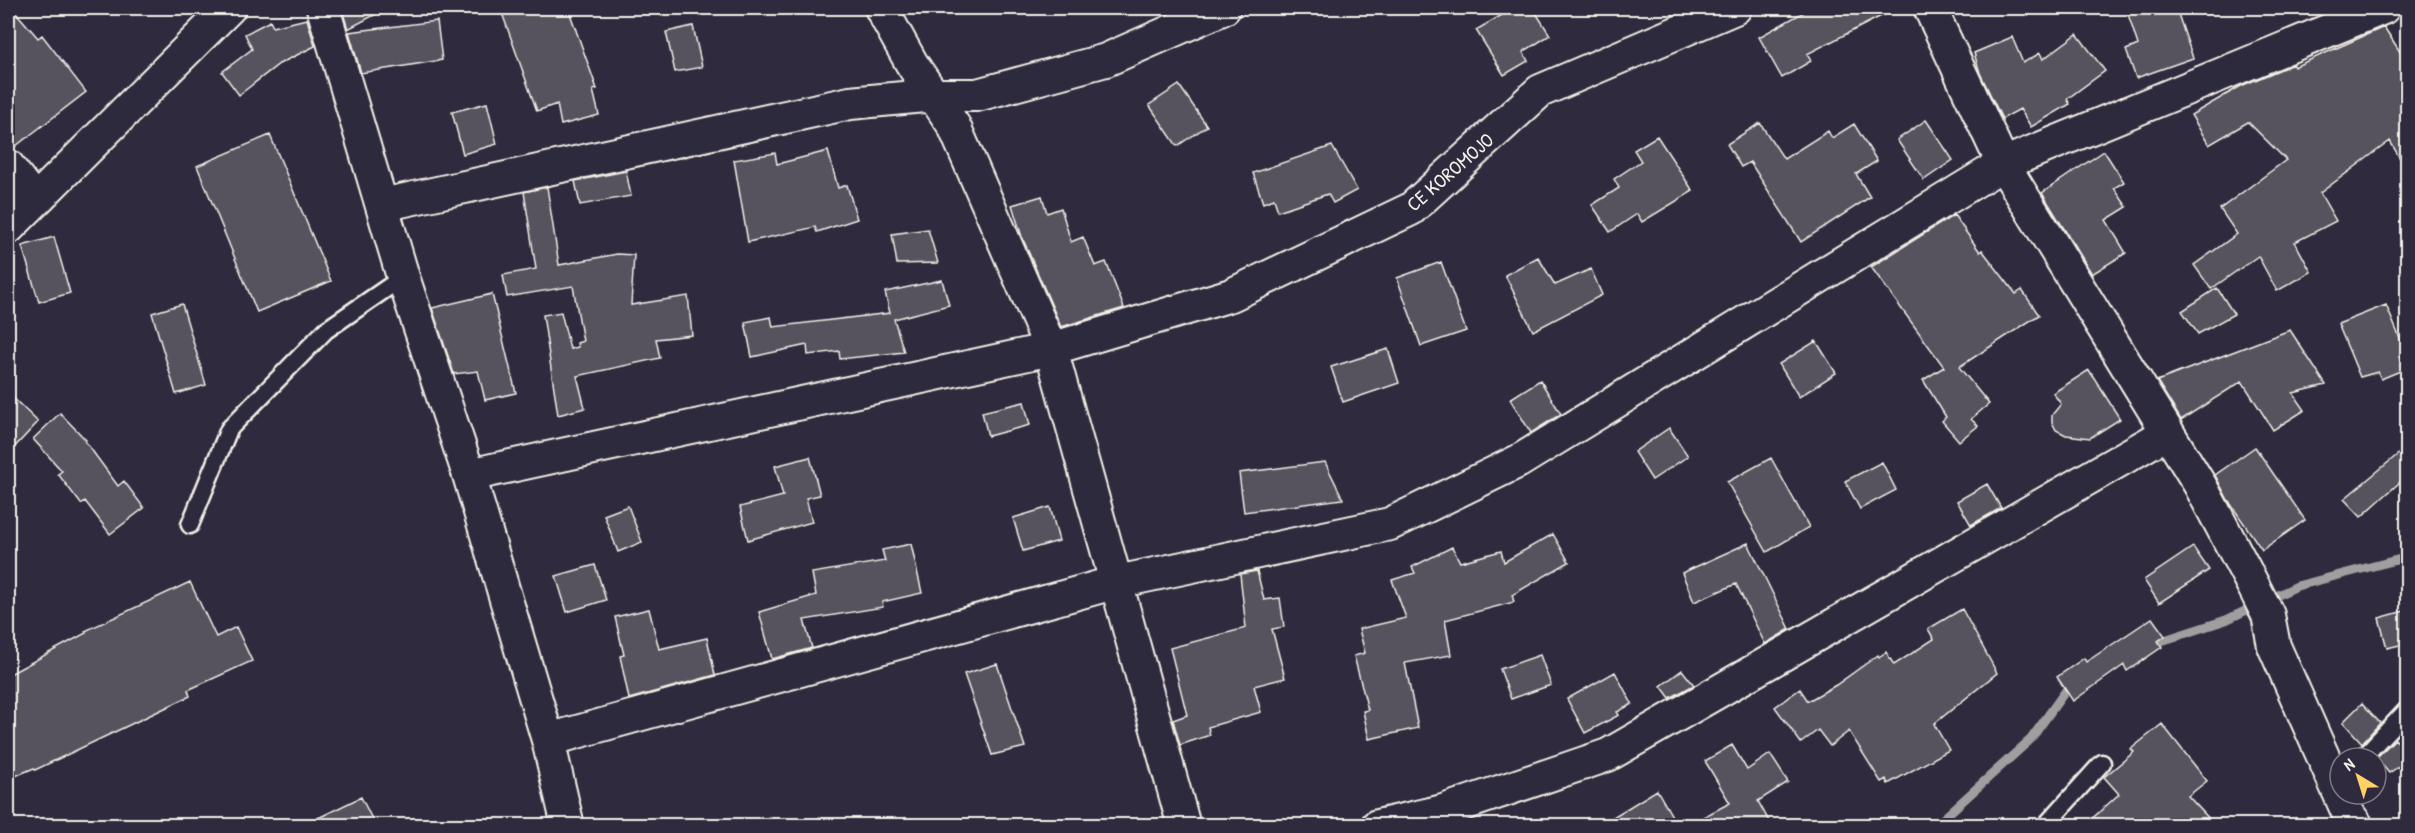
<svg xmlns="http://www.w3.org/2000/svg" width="2415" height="833" viewBox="0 0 2415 833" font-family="'Patrick Hand',sans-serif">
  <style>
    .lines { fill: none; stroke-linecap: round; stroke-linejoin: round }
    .stream { stroke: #a19ea0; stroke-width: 9 }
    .building { fill: #56525f; stroke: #f4f1e8; stroke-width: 1.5 }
    .service-casing { stroke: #f4f1e8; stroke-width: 21 }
    .minor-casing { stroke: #f4f1e8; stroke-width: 36 }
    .service { stroke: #2f2a3d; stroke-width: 16 }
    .minor { stroke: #2f2a3d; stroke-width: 32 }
    .labels { text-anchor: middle; stroke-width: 5; stroke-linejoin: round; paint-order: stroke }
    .street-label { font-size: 20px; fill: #f4f1e8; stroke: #2f2a3d }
  </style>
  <rect width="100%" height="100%" fill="#2f2a3d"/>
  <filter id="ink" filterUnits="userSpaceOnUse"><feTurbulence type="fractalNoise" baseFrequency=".0167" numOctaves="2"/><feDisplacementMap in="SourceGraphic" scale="12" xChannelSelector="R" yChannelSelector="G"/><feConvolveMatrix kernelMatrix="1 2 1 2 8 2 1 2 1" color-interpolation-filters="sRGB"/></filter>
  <g filter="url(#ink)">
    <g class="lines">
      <path class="stream" d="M2149,645L2226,620L2297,586L2408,557
        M1935,826L2031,739L2069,686L2073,683"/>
    </g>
    <path class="building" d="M8,8H12L38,38L42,35L86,92L12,149L8,148Z
      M354,8H383L384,10L348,29L342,10Z
      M519,8H568L597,89L593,90L599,115L561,125L557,104L537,111L502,13Z
      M1514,8H1533L1550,35L1523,52L1528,61L1504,75L1476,30Z
      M1811,8H1897L1807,54L1811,61L1782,78L1759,37Z
      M2126,8H2176L2193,58L2136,78L2126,50L2138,45Z
      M307,19L315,46L279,64L239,95L222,72L252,49L245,34L270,21L273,27Z
      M437,21L442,60L361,73L349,32Z
      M693,26L702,67L675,72L666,32Z
      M2384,27L2408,64V172L2390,141L2320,193L2336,221L2295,242L2311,272L2277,291L2258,256L2211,289L2194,265L2237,234L2220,209L2286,160L2248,122L2209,145L2191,115L2241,86L2293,64L2294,67Z
      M2077,34L2105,71L2067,99L2070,104L2031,127L2020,109L2002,119L1980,73L1974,53L2012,37L2023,63L2040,53L2043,59Z
      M1179,85L1207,126L1177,146L1149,105Z
      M487,103L497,144L463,154L452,112Z
      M1926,120L1953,160L1924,180L1897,140Z
      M1760,123L1784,159L1828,131L1832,138L1854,124L1877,161L1856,174L1870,197L1801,242L1750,162L1741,167L1727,144Z
      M270,135L331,281L257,312L197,166Z
      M1657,136L1693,191L1642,222L1637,214L1610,232L1592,205L1619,188L1614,179L1641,161L1634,150Z
      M1332,146L1357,190L1333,203L1328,194L1278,211L1274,199L1263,203L1253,173Z
      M828,151L838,188L847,185L857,219L817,232L815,227L748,242L734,160L775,153L777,164Z
      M2104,151L2124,182L2114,188L2127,207L2106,220L2126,253L2092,274L2042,193Z
      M626,171L631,196L580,205L575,181Z
      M547,187L559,265L617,254L634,255L631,305L688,296L692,335L656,339L660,358L577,376L585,408L558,415L543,315L561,312L570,349L578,347L577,343L583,341L573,286L507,297L503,275L536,269L524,192Z
      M1042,196L1047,213L1061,208L1071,242L1083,237L1095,266L1106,262L1124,308L1061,327L1022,237L1012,205Z
      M1954,215L1980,252L1982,250L2016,294L2022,290L2039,315L1959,367L1989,404L1971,419L1978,426L1959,441L1942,421L1946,417L1923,380L1944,367L1871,267Z
      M928,229L938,263L897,264L892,234Z
      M54,237L70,293L39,302L22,246Z
      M1538,257L1555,285L1591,269L1602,295L1533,331L1505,275Z
      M1441,262L1466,331L1421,346L1397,278Z
      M942,280L949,305L894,319L904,352L840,359L839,351L808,355L807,345L752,357L745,322L771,317L773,327L890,313L885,292Z
      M2217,288L2234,314L2198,334L2182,311Z
      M492,294L516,393L485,400L478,371L454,374L432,308Z
      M182,304L206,385L176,394L152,313Z
      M2386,305L2406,353L2399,356L2405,369L2381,379L2378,372L2360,377L2338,324Z
      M2290,330L2326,385L2293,393L2305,410L2273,430L2242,381L2181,420L2157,381Z
      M1816,341L1836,373L1799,397L1779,364Z
      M1388,349L1399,383L1343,402L1331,367Z
      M2089,370L2120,419L2090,438L2066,435L2056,430L2052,422V415L2061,404L2053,393Z
      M1540,380L1561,414L1531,433L1510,399Z
      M8,393L38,422L8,454Z
      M1024,402L1030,425L988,436L982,412Z
      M60,413L86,440L85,441L118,486L124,481L144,508L110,534L85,501L81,504L58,474L62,471L33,439Z
      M1669,428L1688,456L1652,480L1634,452Z
      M2408,446V475L2361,517L2344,499Z
      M2255,447L2305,520L2262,550L2228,500L2215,475Z
      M810,457L820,495L806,498L812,522L748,540L740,507L783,496L775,466Z
      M1771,458L1809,527L1767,552L1727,482Z
      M1325,462L1343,499L1244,512L1239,473Z
      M1882,462L1896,490L1860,509L1845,481Z
      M1987,484L2001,508L1971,525L1957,501Z
      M628,506L642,542L618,552L604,515Z
      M1050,507L1059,541L1023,551L1013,518Z
      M1553,534L1569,562L1512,595L1514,602L1445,620L1451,655L1405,663L1418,728L1369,739L1363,711L1368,710L1354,656L1365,653L1359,629L1406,618L1392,580L1415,573L1412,567L1452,547L1460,562L1501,551L1504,562Z
      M1748,543L1790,629L1765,644L1736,584L1694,602L1682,573Z
      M911,544L922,593L882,602L883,607L804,620L812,648L772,659L759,612L816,595L812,573L885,561L882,550Z
      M2193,547L2209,570L2159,603L2144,580Z
      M595,565L606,600L567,612L556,576Z
      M1257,571L1264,600L1280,598L1284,627L1272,629L1285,678L1254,686L1261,712L1208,727L1210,735L1180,745L1173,720L1187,715L1170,648L1246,628L1240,574Z
      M190,582L216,637L236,627L252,661L188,690L190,696L35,770L34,768L8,779V675L86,633L85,631Z
      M649,609L659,649L707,638L715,675L629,699L620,656L624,655L615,617Z
      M1962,609L1997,673L1934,724L1949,750L1888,784L1886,779L1881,782L1849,731L1830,746L1818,730L1801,743L1775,707L1800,689L1808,701L1836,685L1878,655L1879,657L1886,652L1894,665L1934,639L1928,629Z
      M2408,610V643L2387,648L2379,618Z
      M2152,618L2165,636L2158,641L2162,647L2127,671L2124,665L2073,701L2057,677L2084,658L2086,662Z
      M1540,655L1551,685L1511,699L1500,669Z
      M997,664L1025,747L992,755L964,674Z
      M1682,670L1694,685L1670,698L1661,686Z
      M1615,672L1632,704L1617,712L1619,715L1585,733L1567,699Z
      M2362,703L2380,723L2362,743L2343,722Z
      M2162,724L2207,781L2188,796L2215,825H2085L2119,794L2104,777L2134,752L2131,749Z
      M2395,739L2408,753V760L2389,773L2376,758Z
      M1732,745L1747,770L1770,754L1788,782L1758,801L1771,825H1688L1730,803L1705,761Z
      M1657,790L1677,825H1600Z
      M361,797L375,825H304Z"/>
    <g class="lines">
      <g class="service-casing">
        <path id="service" d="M190,525L229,429L326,330L403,277
          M2362,758L2408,709
          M2045,826L2102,763"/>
      </g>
      <g class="minor-casing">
        <path id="minor" d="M323,8L403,277L469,475L548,740L568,826
          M881,8L912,64L954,126L1051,349L1184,826
          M1930,8L2003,164L2200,485L2255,589L2268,615L2274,646L2349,815L2357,826
          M8,166L34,200
          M382,205L850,103L935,95H977L1106,60L1224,8
          M8,228L229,8
          M469,475L1051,349L1231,295L1411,209L1540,91L1735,8
          M548,740L1117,582L1390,524L1519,461L2003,164L2383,8
          M1377,826L1443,811L1608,755L2167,433"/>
      </g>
      <use href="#service" class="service"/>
      <use href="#minor" class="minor"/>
    </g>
  </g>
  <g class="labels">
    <g class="street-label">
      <text transform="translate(1450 172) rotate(-41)" y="7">CE KOROMOJO</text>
    </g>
  </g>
  <rect width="2415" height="833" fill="none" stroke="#2f2a3d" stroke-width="30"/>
  <rect x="15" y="15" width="2385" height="803" fill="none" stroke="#f4f1e8" stroke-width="2" filter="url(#ink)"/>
  <g transform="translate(2358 776) rotate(322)"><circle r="28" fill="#2f2a3d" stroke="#7e7a81" stroke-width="1.5"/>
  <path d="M0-4.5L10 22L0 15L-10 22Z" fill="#ffd166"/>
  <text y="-9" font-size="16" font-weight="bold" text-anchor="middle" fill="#f4f1e8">N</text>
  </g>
</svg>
